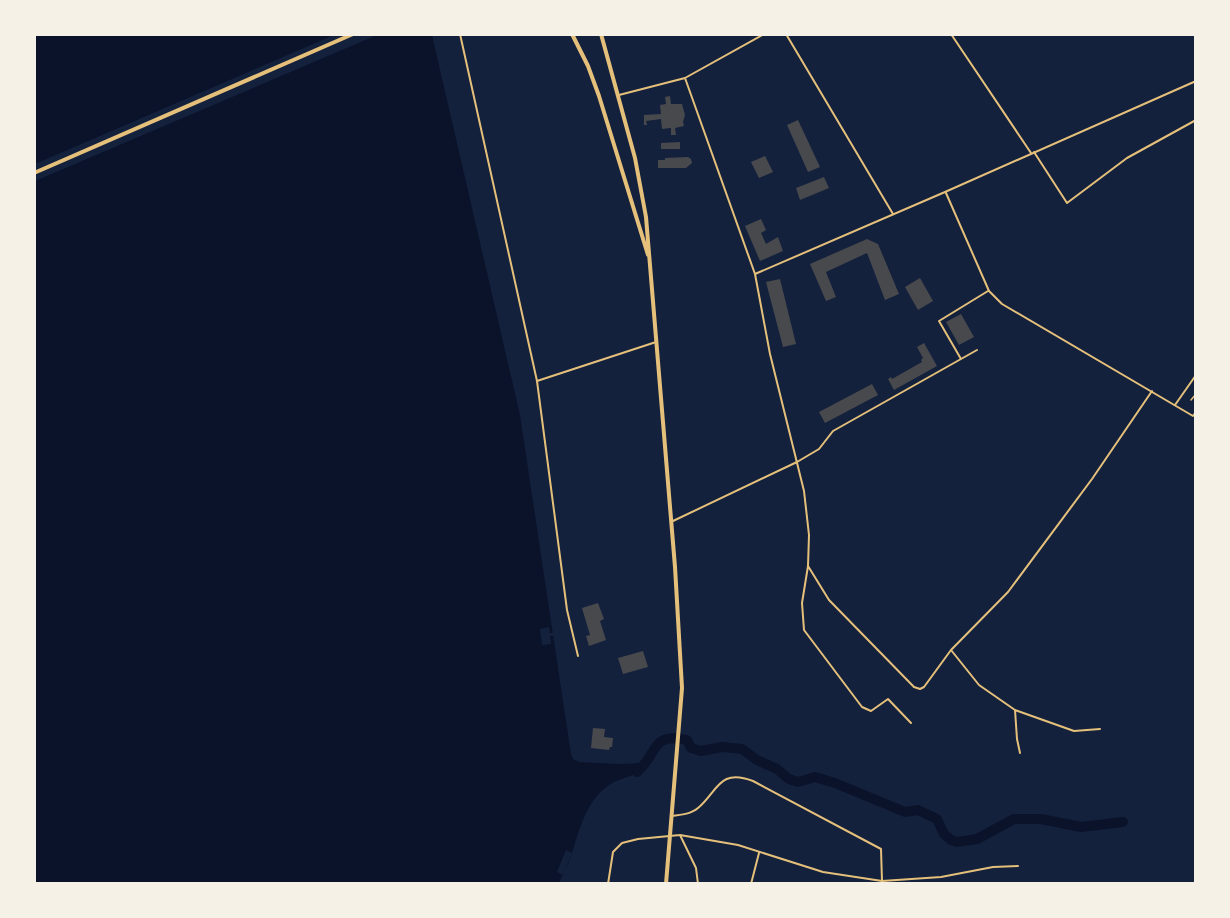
<svg xmlns="http://www.w3.org/2000/svg" width="1230" height="918" viewBox="0 0 1230 918" font-family="'DM Sans',sans-serif">
  <style>
    .water { fill: #0b132b }
    .pier { fill: #14213d }
    .lines { fill: none; stroke-linecap: round; stroke-linejoin: round }
    .river { stroke: #0b132b; stroke-width: 10 }
    .building { fill: #48494c }
    .pedestrian { stroke: #e5c07b; stroke-width: 1.5 }
    .minor { stroke: #e5c07b; stroke-width: 2 }
    .trunk { stroke: #e5c07b; stroke-width: 4 }
  </style>
  <rect width="100%" height="100%" fill="#14213d"/>
  <path class="water" d="M34,35H432L520,415L571,754L573,759L579,762L619,764L642,763L646,764L647,767C636,777 621,777 609,785C586,801 580,828 572,853C569,864 563,873 559,883H35Z"/>
  <path class="pier" d="M334,35H377L35,181V164Z
    M549,627L550,633H557V635L550,636L551,644L542,645L540,629Z
    M566,850L572,853L563,875L557,872Z"/>
  <g class="lines">
    <path class="river" d="M637,772C657,756 651,731 687,740L691,748L701,751L722,747L742,749L757,760L777,769L789,779L798,782L815,777L835,783L905,812L918,810L937,819L944,834L951,840L957,842L977,839L1014,819H1041L1081,827L1123,822"/>
  </g>
  <path class="building" d="M670,96L671,104H682L685,115L683,122L684,126L675,128L676,135H671V128L662,129L661,119L646,121L647,125H644V115L661,114L660,105L666,104L665,97Z
    M798,120L820,167L808,172L787,125Z
    M680,142V149H661V143Z
    M765,156L773,172L759,178L751,162Z
    M665,158L688,157L691,159L692,163L686,168H658V160H665Z
    M824,177L829,188L800,200L796,188Z
    M761,219L766,230L761,233L766,244L778,237L783,251L760,261L745,226Z
    M867,239L878,244L899,294L885,300L867,253L826,272L836,297L826,301L810,264Z
    M920,278L933,301L918,310L905,287Z
    M780,279L796,344L783,347L766,282Z
    M961,314L974,337L959,345L946,322Z
    M924,343L937,366L894,390L888,379L891,377L892,379L922,362L921,360L923,358L917,347Z
    M872,384L878,395L825,423L819,412Z
    M598,603L604,619L600,621L606,640L589,646L586,636L590,635L582,608Z
    M643,651L648,667L623,674L618,658Z
    M593,728L605,729L604,737L613,738L612,747H610L609,750L591,748Z"/>
  <g class="lines">
    <path class="pedestrian" d="M1191,400L1196,394"/>
    <path class="minor" d="M460,34L537,381L567,610L578,656
      M786,34L893,214
      M951,34L1031,153
      M685,78L755,274L770,354L804,491L809,535L808,566L829,600L914,687L920,689L924,687L951,650L1008,592L1092,479L1152,391
      M619,95L685,78L764,34
      M1034,152L1067,203L1127,158L1196,120
      M946,193L989,291L1002,304L1193,416L1196,412
      M755,274L945,192L1196,81
      M961,359L939,321L988,291
      M537,381L656,342
      M1175,405L1196,375
      M673,521L797,462L819,449L833,431L977,350
      M808,566L802,603L804,630L862,707L871,711L888,699L911,723
      M951,650L979,685L1015,710L1074,731L1100,729
      M1015,710L1017,739L1020,753
      M671,816C681,815 691,814 698,808C718,791 719,768 753,781L881,849L882,881L941,877L993,867L1018,866
      M680,835L696,868L698,884
      M608,884L613,852L622,843L638,839L680,835L738,845L823,872L882,881
      M751,884L759,853"/>
    <path class="trunk" d="M572,34L588,66L599,96L648,255
      M601,34L635,158L646,217L675,567L682,688L666,884
      M34,173L353,34"/>
  </g>
  <rect width="1230" height="918" fill="none" stroke="#f6f1e7" stroke-width="72"/>
</svg>
